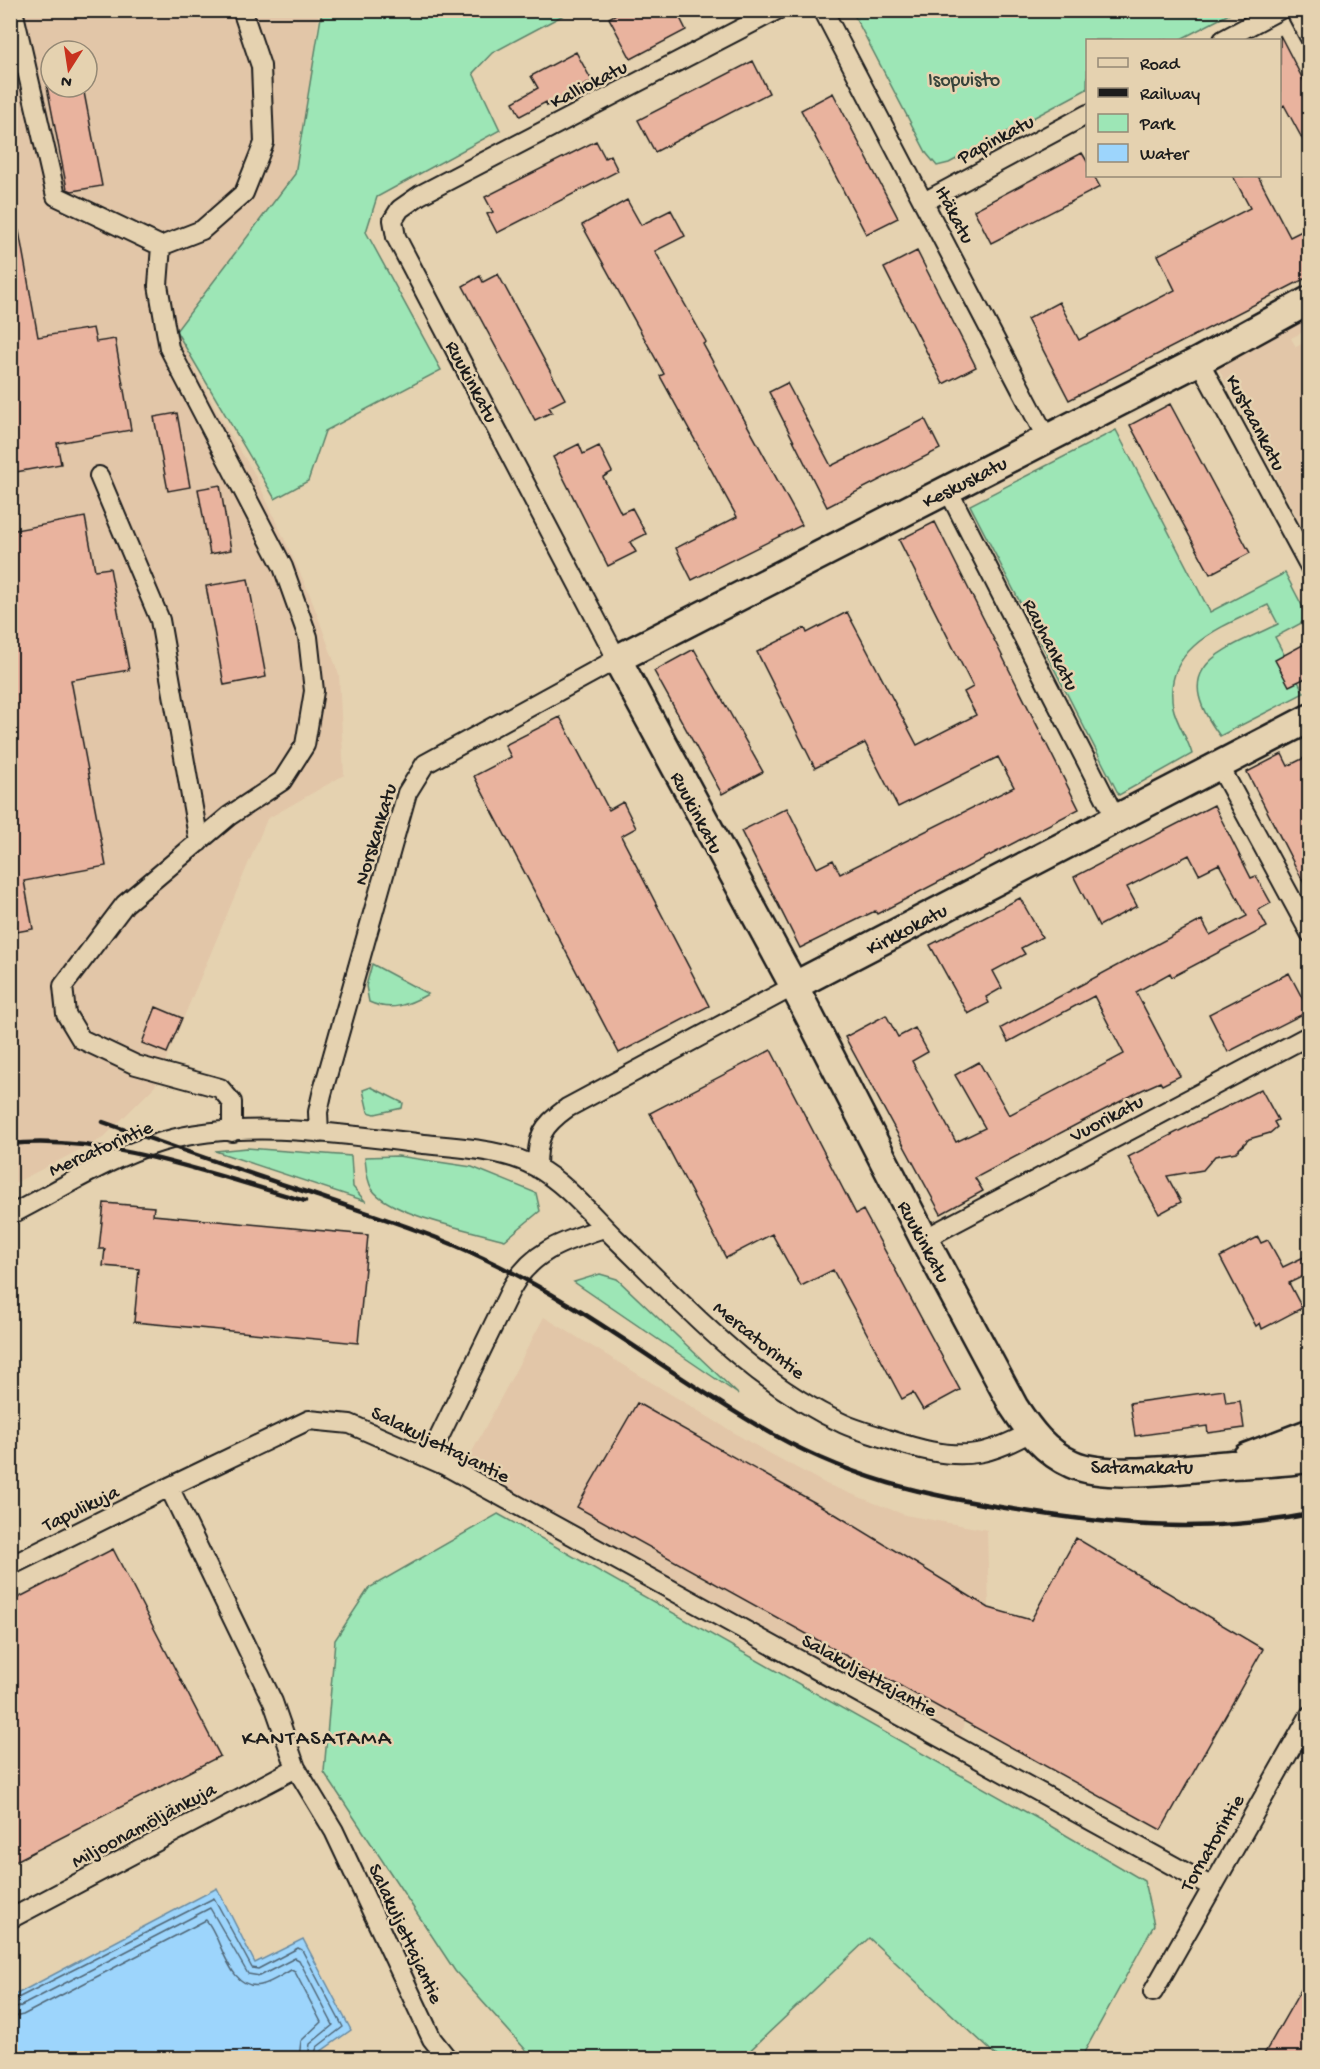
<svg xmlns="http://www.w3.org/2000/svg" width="1320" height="2069" viewBox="0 0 1320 2069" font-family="'Gochi Hand',sans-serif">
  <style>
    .built { fill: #e2c6a8; fill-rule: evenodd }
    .green { fill: #9de6b6; stroke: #5c8169; stroke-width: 1.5 }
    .water { fill: #9dd5fc; stroke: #698ba2; stroke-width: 1.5 }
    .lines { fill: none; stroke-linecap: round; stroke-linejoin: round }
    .shore { stroke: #506676; stroke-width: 1.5 }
    .building { fill: #e9b39e; stroke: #1c1c1c; stroke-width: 1.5 }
    .street-casing { stroke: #1c1c1c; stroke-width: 22 }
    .secondary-casing { stroke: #1c1c1c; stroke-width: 32 }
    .street { stroke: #e5d2b0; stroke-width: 18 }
    .secondary { stroke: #e5d2b0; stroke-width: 27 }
    .rail { stroke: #1c1c1c; stroke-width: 4.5 }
    .labels { text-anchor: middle; stroke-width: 5; stroke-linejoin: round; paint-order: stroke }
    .park-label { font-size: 20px; fill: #36443b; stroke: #e5d2b0 }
    .street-label { font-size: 20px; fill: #1c1c1c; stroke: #e5d2b0 }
    .quarter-label { font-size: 22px; letter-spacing: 1.5px; fill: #1c1c1c; stroke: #e5d2b0 }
  </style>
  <rect width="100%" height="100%" fill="#e5d2b0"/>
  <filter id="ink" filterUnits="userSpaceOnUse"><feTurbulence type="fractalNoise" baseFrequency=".0167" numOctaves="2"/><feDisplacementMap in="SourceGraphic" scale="12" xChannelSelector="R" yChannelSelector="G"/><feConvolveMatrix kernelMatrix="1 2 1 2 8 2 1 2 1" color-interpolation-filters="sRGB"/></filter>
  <g filter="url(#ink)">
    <path class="built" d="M11,11H319L300,187L279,195L197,331L194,368L228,431L253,471L310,595L339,675L344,775L267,819L155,1086L103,1138L11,1185ZM51,51H87V87H51Z
      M1309,317V329L1291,338L1296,347L1309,340V540L1217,366Z
      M544,1317L751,1443L826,1484L905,1515L987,1530L989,1608L961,1736L464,1467Z"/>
    <path class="green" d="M322,11H571L492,53L473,73L500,130L377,197L366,232L441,370L325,431L308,481L275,499L176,331L295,174Z
      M852,11H1235L1179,40H1088L1087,89L949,163L937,166L927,154Z
      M1116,430L1210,612L1285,573L1309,619L1275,637L1304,693L1220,736C1167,665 1220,652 1278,624L1268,605C1224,626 1162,646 1173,707C1176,723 1188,738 1192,754L1119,795L970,505Z
      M372,964L428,994C408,1005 391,1012 369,1002L366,986Z
      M371,1087L403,1103L402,1108L375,1114L368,1112L363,1090Z
      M247,1148L351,1156L353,1187L365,1201L215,1151Z
      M398,1156L472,1167L536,1193L540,1211L505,1240C474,1231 389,1215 372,1189C366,1179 366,1167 365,1157Z
      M600,1274L617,1279L738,1394L574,1282Z
      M498,1514L1042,1821L1144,1881L1154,1925L1081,2058H999L869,1938L742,2058H533L455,1971L324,1772L335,1640L369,1588Z"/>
    <path class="water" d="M217,1888L255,1963L303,1939L351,2030L320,2052L325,2058H11V1997Z"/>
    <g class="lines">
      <path class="shore" d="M10,2002L214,1898L252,1968L258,1969L298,1948L302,1950L343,2027L317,2047L315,2053L317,2058
        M10,2009L19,2007L210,1908L248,1974L260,1976L295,1958L299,1960L333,2025L310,2044L308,2058
        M10,2018L23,2015L206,1920C222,1937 228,1992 261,1985C271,1983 282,1975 291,1970L295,1972L321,2022L301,2041L299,2058"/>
    </g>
    <path class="building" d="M623,10H676L686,30L631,59L609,18Z
      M1280,35L1310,93V153L1284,105L1280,108Z
      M576,52L592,81L547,106L546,102L520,116L513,102L538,88L531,76Z
      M753,61L769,93L655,152L638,120Z
      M47,87H83L102,186L72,191L67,189Z
      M833,93L898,218L866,234L801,110Z
      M596,141L605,158L610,155L618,171L497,233L487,214L493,212L485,197Z
      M1082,153L1088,163V176H1094L1100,187L991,243L974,210Z
      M1233,176H1258L1290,237L1310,227V276L1069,400L1027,319L1059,302L1079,340L1175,290L1158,255L1250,208Z
      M627,200L641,225L671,210L685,236L655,251L706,342L703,344L802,525L692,580L676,548L737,517L660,376L664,374L582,225Z
      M10,231H19L38,337L93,328L96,342L115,339L131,430L57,443L61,464L10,473Z
      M917,251L976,367L943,384L884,268Z
      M498,274L565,399L549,407L552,412L535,420L463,286L480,276L483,282Z
      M787,383L831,466L925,419L940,449L827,507L769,392Z
      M1170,404L1250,553L1210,574L1130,425Z
      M177,413L190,487L168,491L154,417Z
      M579,444L583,454L599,446L612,472L603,477L621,513L632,508L646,534L630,542L636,552L608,566L553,457Z
      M220,485L231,550L210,554L198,489Z
      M85,517L95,570L110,568L129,670L71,680L106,866L24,881L33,929L10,933V531Z
      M935,522L1079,809L877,914L875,911L800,948L741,831L787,808L817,868L833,860L840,874L1014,787L998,757L898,807L865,743L815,768L757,652L805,628L807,633L847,612L917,745L976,715L964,692L973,687L899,540Z
      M248,579L266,677L224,685L206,586Z
      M1310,641V676L1289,686L1275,660Z
      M694,649L763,772L722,794L654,671Z
      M560,717L609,810L623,802L636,828L621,836L709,1006L619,1053L474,776L511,757L505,745Z
      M1282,754L1288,766L1310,755V895L1247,772Z
      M1214,805L1251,878L1256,876L1271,903L1258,910L1267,927L1172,977L1170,973L1136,992L1180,1076L1162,1085L1160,1082L1142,1090L975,1178L983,1191L941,1214L845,1037L886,1015L898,1037L915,1028L928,1052L912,1061L956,1142L985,1128L955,1075L979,1062L1009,1115L1124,1054L1094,996L1008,1042L1001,1028L1202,920L1210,935L1247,916L1219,864L1199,874L1189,855L1127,887L1137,906L1099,926L1074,877Z
      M1020,898L1042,937L1021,948L1025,954L993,971L1002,988L986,997L989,1003L968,1014L930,945Z
      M1289,973L1309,1011L1228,1052L1209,1014Z
      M156,1007L182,1018L167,1053L142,1043Z
      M771,1050L856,1214L863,1210L960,1390L923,1410L913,1393L902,1399L833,1270L801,1286L772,1234L726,1258L650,1113Z
      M1261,1089L1278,1120L1274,1122L1277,1127L1270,1133L1249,1139L1236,1152L1215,1156L1203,1170L1167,1176L1181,1202L1159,1214L1128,1157Z
      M104,1203L154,1207L153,1215L368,1235L358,1343L134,1322L139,1269L103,1266L105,1249H99Z
      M1258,1237L1261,1243L1268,1240L1283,1267L1310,1254V1273L1289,1283L1302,1308L1262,1329L1260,1323L1256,1326L1220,1257Z
      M1224,1390L1226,1403L1240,1401L1244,1428L1208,1433L1207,1426L1135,1436L1130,1403Z
      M637,1403L830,1511L989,1608L1031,1620L1076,1538L1263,1649L1161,1830L577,1507Z
      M113,1549L220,1756L10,1864V1602Z
      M1310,1974V2058H1262Z"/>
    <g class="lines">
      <g class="street-casing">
        <path id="street" d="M13,10L56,196L161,246L158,285L169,348L283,567L308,637L314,691L305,745L282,781L229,816L125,904L63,986L66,1014L81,1039L136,1065L220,1088L232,1102V1132
          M823,10L1047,439
          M1295,10L1310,38
          M1223,40L1279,10
          M924,202L1088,114
          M161,246L202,230L244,193L264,143L261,66L242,10
          M1199,361L1310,567
          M99,476L160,620L199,842
          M948,490L1116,819
          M1219,765L1310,933
          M319,1133L318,1112L322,1094L407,793L425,764L617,659L396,237L393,220L400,209L420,195L777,10
          M537,1168C537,1136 542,1126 567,1108L794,986
          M10,1215C59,1190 108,1158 161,1142C241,1118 342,1134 424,1144C461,1148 503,1149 536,1167C568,1185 591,1215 617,1240C686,1307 754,1383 844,1424C857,1430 873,1434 887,1439C915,1448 947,1458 977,1453C996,1450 1014,1441 1031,1432
          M924,1239L1310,1035
          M429,1458L511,1289C532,1250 565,1241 604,1228
          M10,1566L169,1487
          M10,1919L296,1768
          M1153,1992L1310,1715
          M447,2058L432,2039L334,1831L296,1768L273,1702L169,1487L309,1420L350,1424L446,1466L1212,1887"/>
      </g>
      <g class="secondary-casing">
        <path id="secondary" d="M1310,300L1199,361L617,659L794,986L924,1239L1014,1407C1029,1430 1045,1452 1072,1464C1107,1480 1187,1468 1227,1465C1254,1463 1283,1463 1310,1458
          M794,986L1310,718
          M1247,1457L1310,1433"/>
      </g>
      <use href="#street" class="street"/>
      <use href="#secondary" class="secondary"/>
      <path class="rail" d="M103,1122C173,1147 242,1171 312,1194C369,1214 429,1232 483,1258C583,1305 662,1369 755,1424C848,1480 926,1496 1031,1512C1128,1527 1213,1533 1310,1514
        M10,1144C106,1134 213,1175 305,1201"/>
    </g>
  </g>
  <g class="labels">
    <g class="park-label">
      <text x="964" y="85">Isopuisto</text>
    </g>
    <g class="street-label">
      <text transform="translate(588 83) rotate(-27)" y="7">Kalliokatu</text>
      <text transform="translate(995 138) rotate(-28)" y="7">Papinkatu</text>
      <text transform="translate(956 214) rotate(62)" y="7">Itäkatu</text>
      <text transform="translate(473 381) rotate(62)" y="7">Ruukinkatu</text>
      <text transform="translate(1257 422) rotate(62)" y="7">Kustaankatu</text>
      <text transform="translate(964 481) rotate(-27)" y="7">Keskuskatu</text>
      <text transform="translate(1052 644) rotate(63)" y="7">Rauhankatu</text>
      <text transform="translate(698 812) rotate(62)" y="7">Ruukinkatu</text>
      <text transform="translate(374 834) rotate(-73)" y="7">Norskankatu</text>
      <text transform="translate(906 928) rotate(-28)" y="7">Kirkkokatu</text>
      <text transform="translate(1106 1117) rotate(-28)" y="7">Vuorikatu</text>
      <text transform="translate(100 1147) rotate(-24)" y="7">Mercatorintie</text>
      <text transform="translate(925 1241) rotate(62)" y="7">Ruukinkatu</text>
      <text transform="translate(760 1339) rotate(39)" y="7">Mercatorintie</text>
      <text transform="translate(441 1443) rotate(26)" y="7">Salakuljettajantie</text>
      <text x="1142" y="1473">Satamakatu</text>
      <text transform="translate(80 1507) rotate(-26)" y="7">Tapulikuja</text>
      <text transform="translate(870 1674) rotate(29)" y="7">Salakuljettajantie</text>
      <text transform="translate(143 1824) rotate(-28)" y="7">Miljoonamöljänkuja</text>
      <text transform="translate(1211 1842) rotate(-60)" y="7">Tornatorintie</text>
      <text transform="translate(407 1933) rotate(65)" y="7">Salakuljettajantie</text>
    </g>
    <g class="quarter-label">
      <text x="317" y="1744">KANTASATAMA</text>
    </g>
  </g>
  <rect width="1320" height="2069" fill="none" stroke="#e5d2b0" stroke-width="36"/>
  <rect x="18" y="18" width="1284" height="2033" fill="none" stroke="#1c1c1c" stroke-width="2" filter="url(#ink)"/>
  <rect x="1086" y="39" width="195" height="138" fill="#e5d2b0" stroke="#958975" stroke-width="1.5"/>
  <rect x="1098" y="58" width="30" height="9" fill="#e5d2b0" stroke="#958975" stroke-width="1.5"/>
  <text x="1140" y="69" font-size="18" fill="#1c1c1c">Road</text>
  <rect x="1098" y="88" width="30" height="9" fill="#1c1c1c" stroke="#958975" stroke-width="1.5"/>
  <text x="1140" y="99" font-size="18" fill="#1c1c1c">Railway</text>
  <rect x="1098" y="114" width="30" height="18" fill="#9de6b6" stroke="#958975" stroke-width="1.5"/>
  <text x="1140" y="129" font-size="18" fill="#1c1c1c">Park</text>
  <rect x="1098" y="144" width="30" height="18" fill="#9dd5fc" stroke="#958975" stroke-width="1.5"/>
  <text x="1140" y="159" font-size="18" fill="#1c1c1c">Water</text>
  <g transform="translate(69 69) rotate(192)"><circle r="28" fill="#e5d2b0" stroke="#958975" stroke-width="1.5"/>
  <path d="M0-4.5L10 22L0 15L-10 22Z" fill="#c8321e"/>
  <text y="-9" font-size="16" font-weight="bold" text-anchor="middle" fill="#1c1c1c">N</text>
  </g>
</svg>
